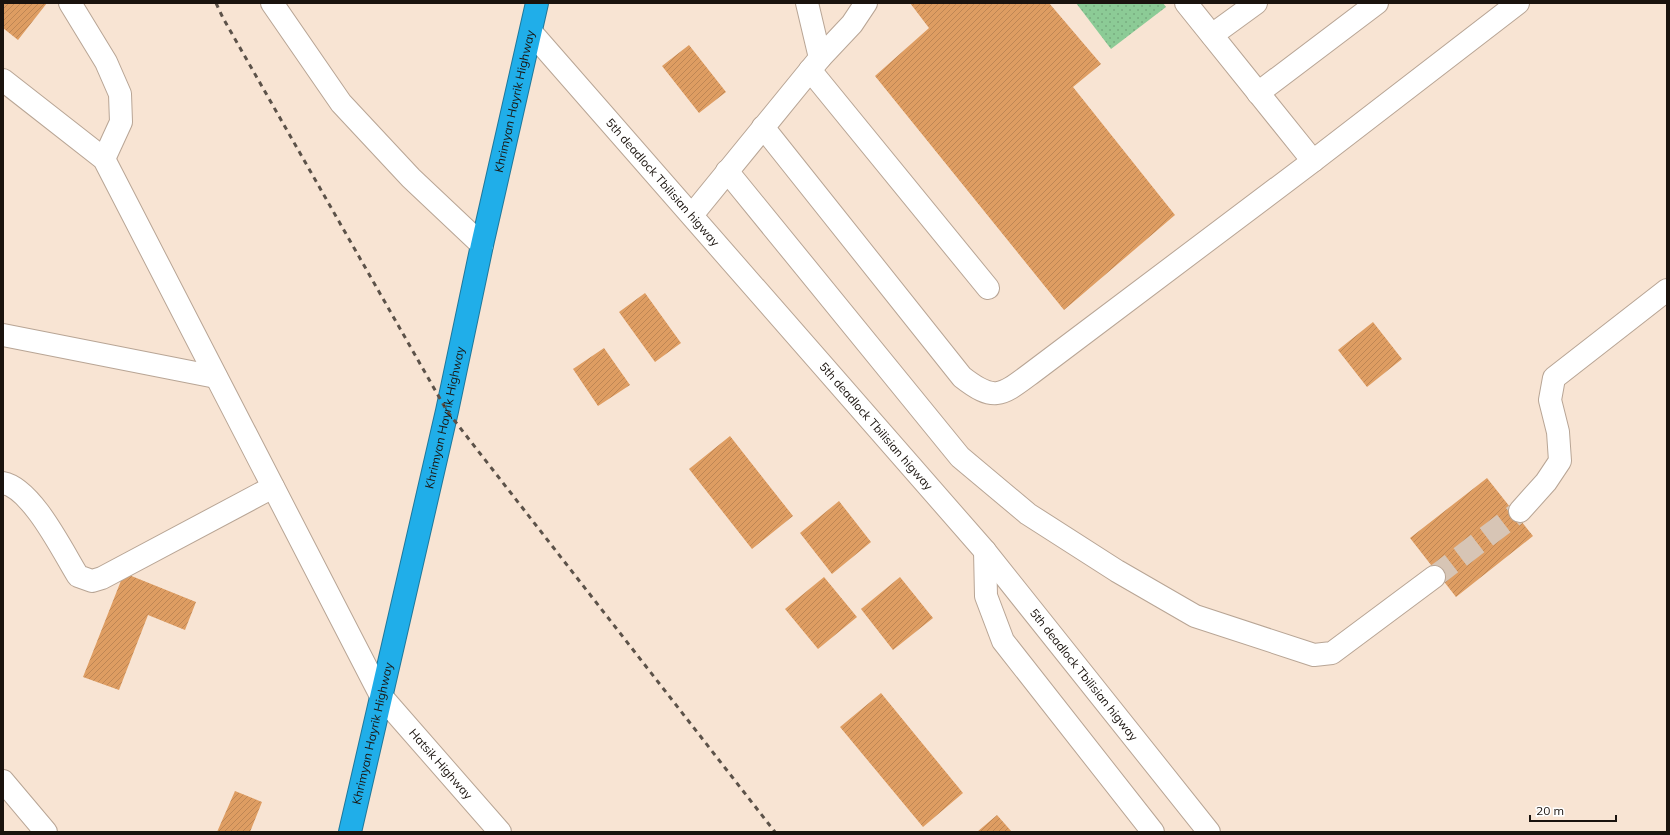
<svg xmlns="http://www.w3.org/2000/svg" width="1670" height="835" font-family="Mulish,sans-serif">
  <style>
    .green { fill: url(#green-dots) }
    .building { fill: url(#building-hatch) }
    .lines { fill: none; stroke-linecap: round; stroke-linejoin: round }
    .minor-tunnel { stroke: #d7c5b5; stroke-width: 22; stroke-dasharray: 22 11; stroke-linecap: butt }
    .minor-casing { stroke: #b8a595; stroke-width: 24 }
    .highway-casing { stroke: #1e789c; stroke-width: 24 }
    .minor { stroke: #fff; stroke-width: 22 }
    .highway { stroke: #20aee9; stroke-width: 22 }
    .rail { stroke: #5c5249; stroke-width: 3; stroke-dasharray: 5 5; stroke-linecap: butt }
    .labels { text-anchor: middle; stroke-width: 3.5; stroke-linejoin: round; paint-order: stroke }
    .street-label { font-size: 12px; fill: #1a130e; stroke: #fff }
  </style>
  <defs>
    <pattern id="green-dots" width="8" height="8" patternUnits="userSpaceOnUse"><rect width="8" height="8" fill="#8ccb96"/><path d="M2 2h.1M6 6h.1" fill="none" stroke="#78ad80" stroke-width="1.8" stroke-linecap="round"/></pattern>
    <pattern id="building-hatch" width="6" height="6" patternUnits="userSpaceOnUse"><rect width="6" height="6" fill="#de9d62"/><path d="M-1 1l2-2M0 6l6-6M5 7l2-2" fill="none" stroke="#be8654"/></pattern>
  </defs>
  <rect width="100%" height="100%" fill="#f8e4d3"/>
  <path class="green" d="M1076,3h87l3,4 -55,42z"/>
  <path class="building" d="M3,3h44l-29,37 -15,-12z
    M910,3h139l52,61 -28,23 102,128 -111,95 -189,-234 54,-48z
    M689,45l37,47 -27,21 -37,-47z
    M645,293l36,50 -26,19 -36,-50z
    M1373,322l29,37 -35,28 -29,-37z
    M604,348l26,37 -32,21 -25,-37z
    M730,436l63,80 -41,33 -63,-80z
    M1487,478l46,58 -77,61 -46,-59z
    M839,501l32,41 -39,32 -32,-41z
    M124,573l72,29 -11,28 -37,-15 -29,75 -36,-13z
    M824,577l33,40 -39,32 -33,-40z
    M900,577l33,41 -40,32 -32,-41z
    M881,693l82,100 -40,34 -83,-100z
    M235,791l27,11 -12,30h-33z
    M997,815l15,17h-35z"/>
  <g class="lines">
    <path class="minor-tunnel" d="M1434,577l86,-66"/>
    <defs>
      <g id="minor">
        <path d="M70,3l36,59 14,32 1,28 -17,37"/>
        <path d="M272,3l69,100 70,75 71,67"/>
        <path d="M807,3l13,55"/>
        <path d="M1186,3l127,158"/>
        <path id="s1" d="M531,32l454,519 224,281"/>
        <path d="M1212,35l44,-32"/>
        <path d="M810,70l178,218"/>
        <path id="s2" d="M3,80l101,79 277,537 119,136"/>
        <path d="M1258,93l119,-90"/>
        <path d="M763,127l199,250c33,26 40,18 71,-5l280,-211 205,-158"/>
        <path d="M727,171l233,286 68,57 89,57 78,45 119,39 18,-2 102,-76"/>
        <path d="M692,215l128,-157 32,-34 14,-21"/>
        <path d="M3,335l213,42"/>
        <path d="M3,483c29,5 60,69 75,93l14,5 10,-3 171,-91"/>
        <path d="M1520,511l26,-29 14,-21 -2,-29 -8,-32 4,-22 113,-88"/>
        <path d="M985,551l1,45 17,45 150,191"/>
        <path d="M3,781l43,51"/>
      </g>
      <g id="highway">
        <path id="s3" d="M350,832l97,-421 35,-166 55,-242"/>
      </g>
    </defs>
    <use href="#minor" class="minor-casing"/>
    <use href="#highway" class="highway-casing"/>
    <use href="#minor" class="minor"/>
    <use href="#highway" class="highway"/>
    <path class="rail" d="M216,3l7,15 224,393 328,421"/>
  </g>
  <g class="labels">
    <g class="street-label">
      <text dy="4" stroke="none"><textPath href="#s3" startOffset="749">Khrimyan Hayrik Highway</textPath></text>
      <text dy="4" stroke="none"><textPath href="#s1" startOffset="200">5th deadlock Tbilisian higway</textPath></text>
      <text dy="4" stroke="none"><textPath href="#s3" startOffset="425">Khrimyan Hayrik Highway</textPath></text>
      <text dy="4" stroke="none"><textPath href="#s1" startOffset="524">5th deadlock Tbilisian higway</textPath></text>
      <text dy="4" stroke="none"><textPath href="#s1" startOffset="848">5th deadlock Tbilisian higway</textPath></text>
      <text dy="4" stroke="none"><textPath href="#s3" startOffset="101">Khrimyan Hayrik Highway</textPath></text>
      <text dy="4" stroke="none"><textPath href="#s2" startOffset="823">Hatsik Highway</textPath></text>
    </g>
  </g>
  <rect width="1670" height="835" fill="none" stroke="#1a130e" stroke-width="8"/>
  <path d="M1530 815v6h86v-6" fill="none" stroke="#1a130e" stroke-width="2"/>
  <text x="1536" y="815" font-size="12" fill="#1a130e" stroke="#ffffff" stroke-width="3" paint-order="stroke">20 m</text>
</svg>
